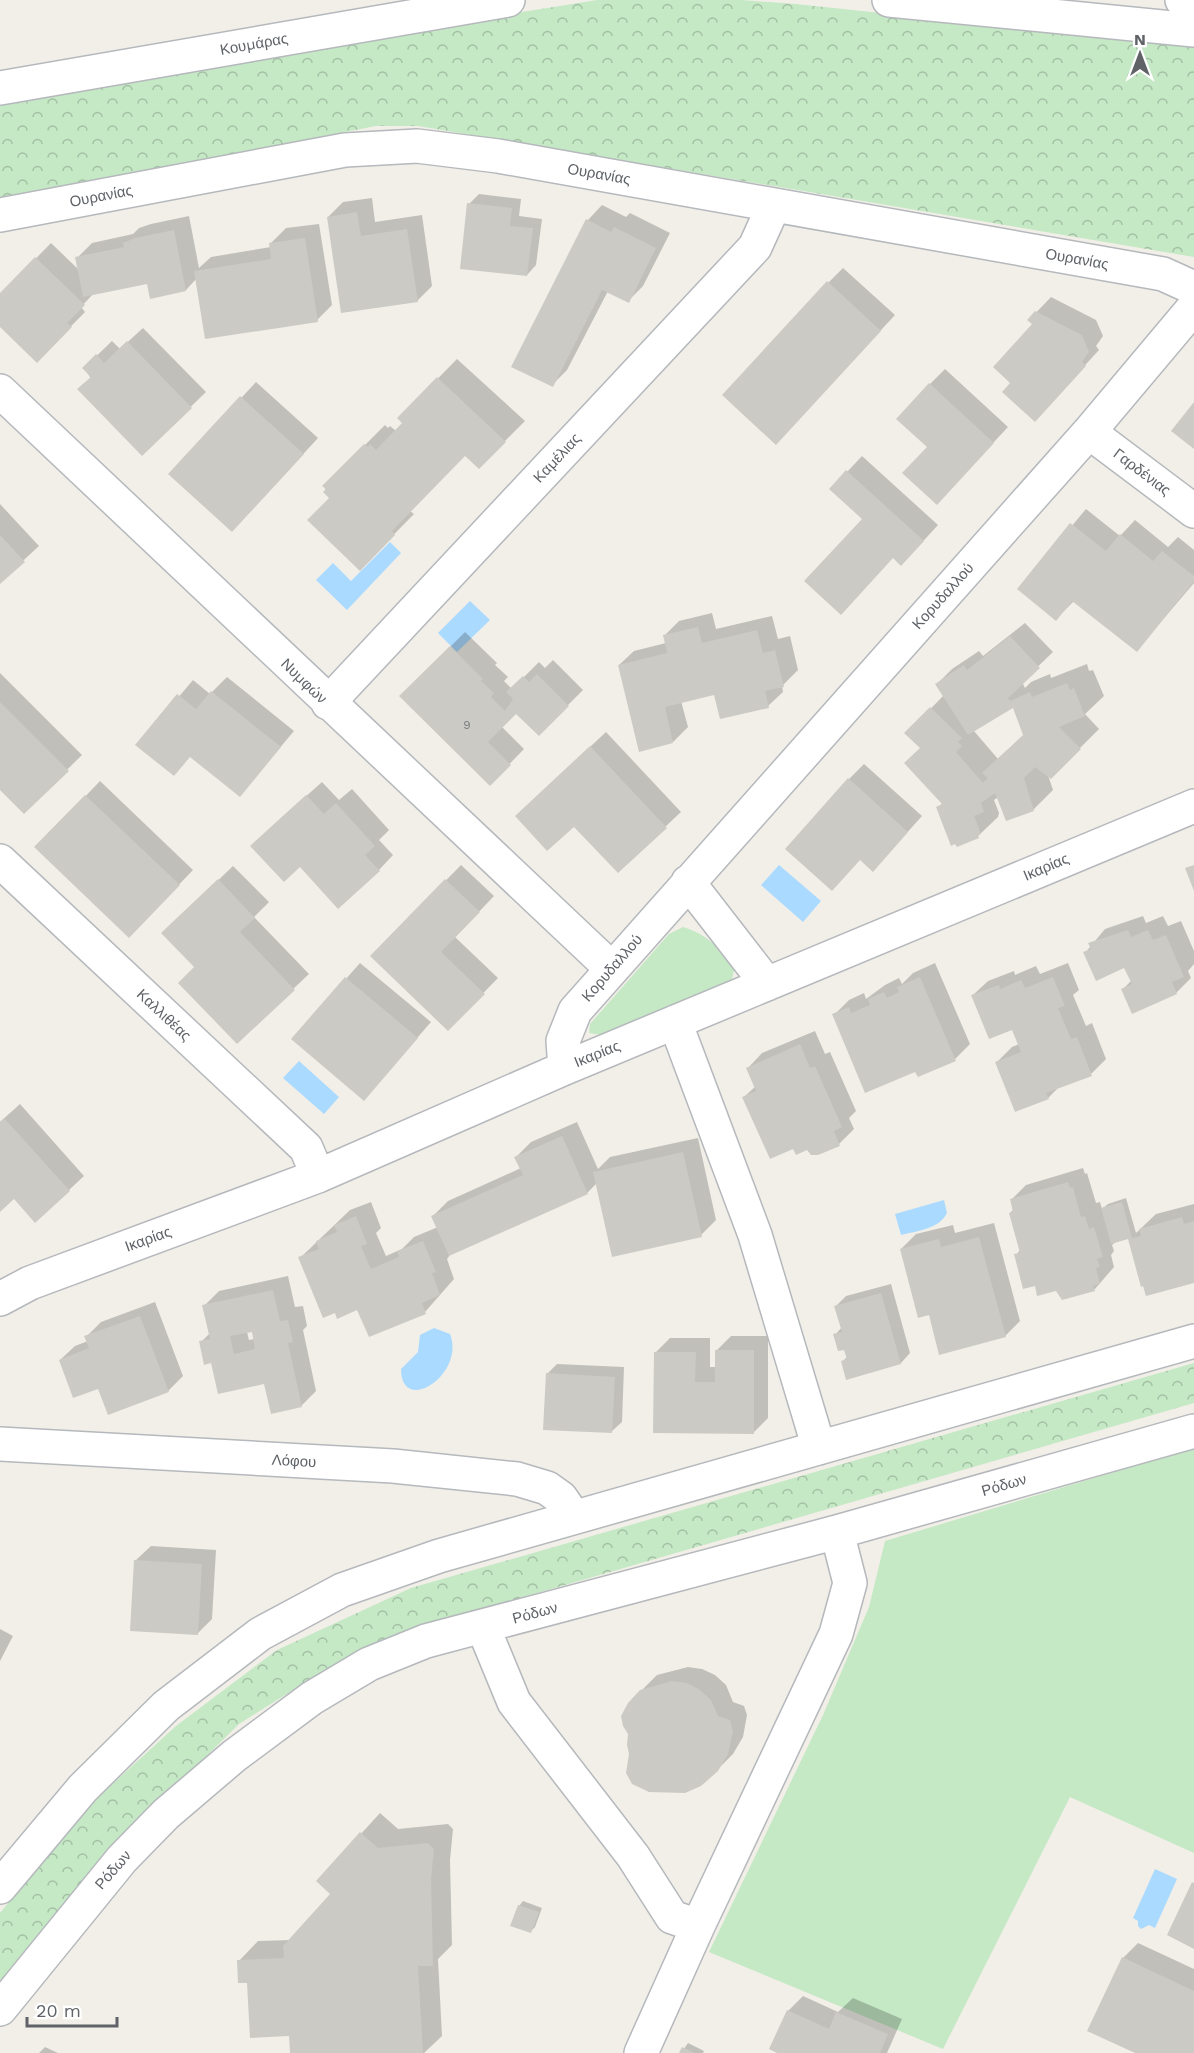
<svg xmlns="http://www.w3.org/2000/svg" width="1194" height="2053" font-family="'Work Sans',sans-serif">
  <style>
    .green { fill: #c5e8c5 }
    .forest { fill: url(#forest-crowns) }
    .water { fill: #aadaff }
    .shadow { fill: #0003; fill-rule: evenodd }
    .building { fill: #cccac5; fill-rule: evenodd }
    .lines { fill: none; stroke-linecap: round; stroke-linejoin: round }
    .minor-casing { stroke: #b5b8bc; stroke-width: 36 }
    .minor { stroke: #fff; stroke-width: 33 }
    .labels { text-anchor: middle; stroke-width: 6; stroke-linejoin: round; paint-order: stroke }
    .number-label { font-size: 12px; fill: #7a7d7f }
    .street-label { font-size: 15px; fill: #5f6368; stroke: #fff }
  </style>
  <defs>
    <pattern id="forest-crowns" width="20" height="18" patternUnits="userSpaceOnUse" patternTransform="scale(1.5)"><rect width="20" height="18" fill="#c5e8c5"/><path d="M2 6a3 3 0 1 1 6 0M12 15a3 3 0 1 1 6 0" fill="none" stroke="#a3c0a4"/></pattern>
  </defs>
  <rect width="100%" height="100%" fill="#f1efe8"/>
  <path class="green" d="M683,927c22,6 38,22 52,39l-3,13 -130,56 -13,-2 1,-9 79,-90z
    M1194,1448v405l-124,-56 -127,252 -234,-97 114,-237 46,-108 16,-66z"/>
  <path class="forest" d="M597,0h144l55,4 398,42v211l-776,-131h-42l-376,73v-103z
    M1194,1363v40l-729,211 -137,54 -89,56 -119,117 -120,141v-69l85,-104 91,-83 101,-76 134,-62z"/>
  <path class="water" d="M390,542l11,11 -54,57 -31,-30 17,-17 18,18z
    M470,601l20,19 -33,32 -19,-19z
    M779,865l42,36 -18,21 -42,-37z
    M299,1061l40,36 -15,17 -41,-36z
    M944,1200l3,13c-8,16 -30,18 -46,22l-6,-21z
    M434,1328l16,6c16,41 -49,82 -49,35l17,-17 2,-17z
    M1155,1869l22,10 -22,49 -6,-3 -8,4 -3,-3v-5l-5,-3z"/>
  <path class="shadow" d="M479,194l42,5 -2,17 23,3 -6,46 -9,10 -58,-71z
    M372,198l3,24 47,-7 10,71 -15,15 -89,-84 15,-15z
    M602,205l24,12 4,-4 40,20 -27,53 -15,15 -20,-10 -41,79 -15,15 36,-165z
    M189,216l10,52 12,-11 60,-10v-4l15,-15 33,-4 13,81 -15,15 -120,-42 -11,12 -37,-8 -55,11 -13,14 4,5 -48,49 -37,-36v-30l51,-52 28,27 -2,-12 15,-15 41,-9 6,-6 12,-4z
    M843,268l52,47 -105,113 38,-145z
    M1051,297l45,23 7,16 -7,10 3,4 -64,70 -23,-37 22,-59 -5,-4z
    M143,328l63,64 -64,62 -58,-86 28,-27 8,8z
    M457,359l68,62 -46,46 -13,-13 -56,57 4,3 -54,55 -36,-83 61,-61 3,3 2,-2 6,5 8,-8 -5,-5z
    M945,369l63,58 -57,61 -21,-104z
    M256,382l62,56 -71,77 -76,-41z
    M862,456l76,69 -22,24 -52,-30 -33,-30z
    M0,504l39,42 -39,36z
    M1086,509l34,27 15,-16 33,27 10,-10 16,13v33l-57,67 -63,-49 -18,18 -37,-30z
    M712,613l4,16 56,-13 6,23 12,-3 8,34 -16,16 1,6 -15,14 -52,-13 -35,8 7,26 -15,15 -54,-77 15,-14 32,-8 -2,-7 15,-15z
    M1025,623l28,29 -31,30 3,6 6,-6 19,-8 1,4 36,-14 2,7 4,-1 11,26 -19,18 14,15 -48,48 -3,-2 5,15 -20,20 -35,-13 -4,3 5,13 -1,4 -20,19 -40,-28 5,-5 -21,-56 -15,-14 37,-38 -7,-11 15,-15 27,-18 4,5zM1013,705l12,29 -27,25 -24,-28z
    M465,632l32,31 -2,2 13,12 -4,4 8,8 27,-27 6,6 8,-8 30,30 -44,44 -23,-22 -14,15 22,22 -34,35 -89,-88z
    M0,673l82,82 -58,57 -24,-24z
    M227,677l67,54 -54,64 -49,-39 -53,-11 55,-65 17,14z
    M606,732l75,80 -63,59 -43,-47 -43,-23z
    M864,764l58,52 -35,39 -38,-76z
    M100,781l93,89 -49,51 -107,-74z
    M322,782l17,18 13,-11 37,41 -10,10 14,15 -14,15 -78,-5 -34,-34z
    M461,865l33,31 -39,41 43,41 -50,51 -76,-73z
    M233,866l36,36 -15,15 55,57 -72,68 -42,-75 -17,-48z
    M1143,916l3,7 17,-7 5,10 13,-5 13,30v13l-6,7 3,7 -15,15 -53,-4 9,-9 -7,-14 -40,-13 20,-24z
    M360,963l71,59 -67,77 -71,-60z
    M935,963l35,81 -15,15 -39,11 -82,-55 15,-15 15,-7 2,6 19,-14 14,-7 3,6 11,-11z
    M1068,963l11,27 -6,5 13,31 6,-3 14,36 -15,15 -32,13 -11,11 -51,-36 15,-15 7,-3 -6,-16 -40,-33 15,-14 26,-10 1,4 21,-9 4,8z
    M815,1031l10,23 5,-2 26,59 -7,7 5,11 -15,15 -45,3 -50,-50 12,-11 -8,-18 14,-15z
    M20,1104l64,72 -15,14 -55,7 -14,13v-88z
    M577,1122l21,47 12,-12 88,-19 18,82 -15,15 -104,-52 -10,10 -137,62 -3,4 7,20 -29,33 -67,-4 -58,-50 50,-48 21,-8 10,26 -5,5 10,23 16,-7 12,-12 24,-10 -5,-11 15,-15 73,-33 -5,-11 15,-15z
    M1083,1168l2,6 2,-1 9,30 4,-1 2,7 6,-5 18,-6 10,35 20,-19 38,-10v78l-65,-45 -12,4 -5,4 2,6 -3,4 3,12 -20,23 -58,-6 -20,-29 5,-6 -11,-36 4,-4 -2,-10 14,-14z
    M994,1223l26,98 -15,15 -75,-23 -29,-64 15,-15 37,-9 2,8z
    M288,1276l7,31 8,-1 4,20 -4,4 13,61 -15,15 -36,-24 -52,-21 -12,-19 9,-9 -6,-27 15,-15zM253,1331l1,8 -5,1 -2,-8z
    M891,1284l19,69 -9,10 -58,-2 5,-5 -13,-21 7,-8 -6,-21 10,-10z
    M155,1302l28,74 -15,15 -69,-4 -39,-27 15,-14 13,-5 -2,-4 15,-15z
    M731,1336h37v82l-14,14 -99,-79 15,-15h40v29h6v-16z
    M557,1364l67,3 -2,55 -10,9 -65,-57z
    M151,1546l65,4 -4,69 -15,15 -61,-74z
    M0,1629l13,7 -13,25z
    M688,1667l14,2 13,6 11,10 7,17 11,4 3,9 -4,22 -10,17 -16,16 -76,-79 16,-16z
    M380,1813l18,16 50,-5 5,5 -3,31 2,85 -14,14 4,77 -18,17h-133l-1,-19 -42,-53 -9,-20 19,-20 33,-1 41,-46 -14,-13z
    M523,1901l19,7 -7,19 -4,4 -12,-25z
    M1138,1943l56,26v84h-56l-15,-95z
    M803,1996l35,16 15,-14 49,21 -15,34h-106l7,-42z
    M688,2043l16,8 -1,2h-22z
    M45,2047l13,6h-19z"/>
  <path class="building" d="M467,203l45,5 -2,18 23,2 -6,48 -67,-7z
    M357,212l4,24 46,-7 11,73 -77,11 -14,-96z
    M586,219l25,13 3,-5 42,21 -27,55 -27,-13 -49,97 -42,-20z
    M174,230l12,61 -36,8 -3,-15 -64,13 -8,-40 49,-10 -1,-4 12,-5z
    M305,238l13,84 -113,17 -11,-68 77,-12 -2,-16z
    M35,257l50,48 -18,18 5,4 -35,36 -37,-36v-34z
    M827,281l54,50 -105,114 -54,-50z
    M1035,311l47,24 7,17 -7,10 4,4 -51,56 -33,-30 8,-9 -17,-16 39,-43 -5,-4z
    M127,341l65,67 -50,48 -65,-67 14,-12 -9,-9 14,-14 8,9z
    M437,377l69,65 -27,27 -14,-13 -73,75 3,4 -35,36 -53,-51 22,-22 -6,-6 3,-3 -4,-3 42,-42 4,3 2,-3 6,6 26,-27 -5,-5z
    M929,383l65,60 -57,62 -35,-32 25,-26 -31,-28z
    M240,396l64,58 -72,78 -64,-58z
    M1194,402v47l-23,-18z
    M846,470l78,71 -23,25 -8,-8 -52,57 -37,-34 58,-62 -33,-30z
    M1070,523l36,28 14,-17 33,27 9,-10 32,25v5l-57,71 -65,-51 -16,20 -39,-32z
    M0,535l25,27 -25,22z
    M698,627l4,16 55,-13 6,23 12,-3 9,37 -19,4 4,17 -49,11 -6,-24 -49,12 8,36 -34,9 -21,-87 49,-12 -4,-18z
    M1010,636l30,32 -32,30 2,3 20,-9 2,5 35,-14 3,7 4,-2 11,28 -26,11 22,22 -30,30 -16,-12 -11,11 10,33 -28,10 -11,-28 -14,10 3,9 -10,4 7,18 -3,1 1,3 -22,9 -2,-3 -4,2 -15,-39 6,-3 -38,-41 16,-15 -16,-15 26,-26 32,31 -4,4 4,4 -6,6 27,31 5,-5 -6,-5 41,-38 -10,-27 -45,27 -33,-51 29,-19 3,5z
    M450,646l33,33 -2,2 13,12 -3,4 14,14 8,-12 -7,-7 17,-16 6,6 8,-8 32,32 -30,30 -23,-22 -28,28 23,23 -21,21 -91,-90z
    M211,691l70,56 -41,50 -50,-40 -16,19 -39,-31 42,-51 19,15z
    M0,702l69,69 -45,43 -24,-24z
    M590,746l77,82 -49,45 -44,-46 -27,24 -32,-35z
    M848,778l60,54 -35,40 -13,-12 -28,31 -47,-42z
    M85,795l95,90 -51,53 -95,-91z
    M306,795l18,19 12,-11 39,43 -10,9 15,16 -42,38 -38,-42 -16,15 -34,-36z
    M1194,865v26l-9,-23z
    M218,879l37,39 -15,14 55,58 -58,54 -59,-61 16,-16 -33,-34z
    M445,879l35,33 -39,40 44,42 -37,37 -78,-75z
    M1128,930l3,7 17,-7 5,10 13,-5 18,42 -12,5 5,12 -45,20 -11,-25 11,-5 -8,-16 -28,13 -13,-29 8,-3 -3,-6z
    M345,977l73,61 -54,63 -73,-62z
    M920,977l36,84 -38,16 -3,-5 -50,21 -33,-79 17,-7 2,6 19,-8 -2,-6 16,-7 3,6 12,-6 -2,-5z
    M1053,977l12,29 -7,2 13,31 6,-2 15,39 -46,17 3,6 -34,13 -20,-50 26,-10 -9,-22 -23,9 -18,-44 28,-10 1,4 21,-9 4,8z
    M800,1044l10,24 5,-2 27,61 -8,4 6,15 -22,9h-7l-4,-5 -11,5 -3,-6 -23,10 -28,-62 14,-6 -10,-23z
    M4,1118l66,73 -35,32 -21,-24 -14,13v-90z
    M562,1136l26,58 -139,62 -18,-40 92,-41 -9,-18z
    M683,1152l19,85 -90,20 -19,-85z
    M1068,1182l2,6 3,-1 8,30 4,-1 4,13 5,-2 9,30 -6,2 3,8 -4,1 4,16 -7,2 2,5 -33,9 -6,-9 -19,5 -2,-10 -12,3 -9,-35 6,-1 -11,-40 4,-1 -3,-13z
    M1122,1202l10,36 9,-2 -2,-7 43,-12 2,7 10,-3v62l-48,13 -3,-10 -2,1 -13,-48 -17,5 -10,-36z
    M356,1216l11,28 -6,2 10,23 28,-12 -2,-6 26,-10 13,31 -4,1 8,22 -18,8 4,11 -57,23 -12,-27 -20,9 -2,-6 -12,5 -25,-61 21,-8 -3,-8 21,-9 -3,-7z
    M979,1237l27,100 -67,18 -10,-40 -11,3 -18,-69 39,-10 2,8z
    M273,1290l7,31 8,-1 5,22 -5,1 14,64 -31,7 -7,-30 -46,10 -7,-31 -7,2 -5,-24 11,-2 -8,-34zM252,1332l3,17 -21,5 -4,-18z
    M881,1293l20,71 -55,16 -5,-19 6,-2 -3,-9 -6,1 -5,-17 9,-2 -8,-26z
    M140,1316l29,76 -61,23 -10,-26 -25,9 -14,-38 30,-12 -5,-12z
    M715,1350h39v84l-101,-1 1,-81h42l-1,30h20z
    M546,1373l69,4 -3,56 -69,-3z
    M134,1560l68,4 -4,71 -68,-4z
    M672,1681l15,2 13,7 11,10 7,16 12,4 3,11 -5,23 -10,17 -17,15 -16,7 -36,-1 -17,-8 -6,-11 3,-19 -2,-9 1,-11 -5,-8 -2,-10 7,-13 12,-13z
    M360,1832l18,16 50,-5 6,6 -3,31 2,86h-15l5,87h-133l-1,-17 -39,2 -3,-55h-9l-1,-23 47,-2 -1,-12 47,-52 -14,-13z
    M1192,1882l2,1v66l-27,-14z
    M518,1905l21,7 -8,21 -21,-7z
    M1122,1957l72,34v62h-59l-48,-22z
    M787,2010l42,19 7,-17 52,22 -8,19h-103l-8,-4z
    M682,2047l13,6h-16z"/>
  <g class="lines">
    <defs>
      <path id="minor" d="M889,0l305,30
        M1182,0l12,12
        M0,88l508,-88
        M0,215l345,-65 72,-4 81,10 665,118 31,14
        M0,391l611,577
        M1089,432l105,79
        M328,703l427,-456 19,-42
        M0,861l306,287 12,28
        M688,882l79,102
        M675,1022l80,213 64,213
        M565,1068l-2,-27 12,-30 514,-579 105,-125
        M0,1299l30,-16 288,-107 247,-108 629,-262
        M0,1444l393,22 124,13 30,9 14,10 13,19
        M483,1627l31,75 119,154 39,61 26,9
        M0,1887l83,-99 83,-82 94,-72 82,-44 97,-34 755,-215
        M0,2009l122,-150 44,-45 68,-58 78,-58 57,-34 57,-23 411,-109 357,-101
        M641,2053l57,-127 138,-292 14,-51 -13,-51"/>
    </defs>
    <use href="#minor" class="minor-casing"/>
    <use href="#minor" class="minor"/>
  </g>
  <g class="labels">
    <g class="number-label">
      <text x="467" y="729">9</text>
    </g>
    <g class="street-label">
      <text transform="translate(254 44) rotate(-10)" y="5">Κουμάρας</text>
      <text transform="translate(599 174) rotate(10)" y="5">Ουρανίας</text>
      <text transform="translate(101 196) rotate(-11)" y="5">Ουρανίας</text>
      <text transform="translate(1077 259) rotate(10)" y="5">Ουρανίας</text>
      <text transform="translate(557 458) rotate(-47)" y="5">Καμέλιας</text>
      <text transform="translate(1142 472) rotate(37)" y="5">Γαρδένιας</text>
      <text transform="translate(943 596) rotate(-48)" y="5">Κορυδαλλού</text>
      <text transform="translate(304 681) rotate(44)" y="5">Νυμφών</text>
      <text transform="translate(1046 867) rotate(-23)" y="5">Ικαρίας</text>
      <text transform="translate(612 968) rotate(-49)" y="5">Κορυδαλλού</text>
      <text transform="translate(164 1015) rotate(43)" y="5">Καλλιθέας</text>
      <text transform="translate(597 1054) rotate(-22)" y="5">Ικαρίας</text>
      <text transform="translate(148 1239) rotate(-20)" y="5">Ικαρίας</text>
      <text transform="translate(294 1461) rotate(3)" y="5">Λόφου</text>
      <text transform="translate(1004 1485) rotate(-16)" y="5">Ρόδων</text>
      <text transform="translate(535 1613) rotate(-15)" y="5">Ρόδων</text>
      <text transform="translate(113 1870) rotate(-49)" y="5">Ρόδων</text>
    </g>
  </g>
  <g transform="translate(1140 54)" stroke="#ffffff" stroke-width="4.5" paint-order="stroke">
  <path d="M0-4.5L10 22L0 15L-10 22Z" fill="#5f6368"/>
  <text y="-9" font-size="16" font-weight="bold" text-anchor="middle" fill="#5f6368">N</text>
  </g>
  <path d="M27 2017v9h90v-9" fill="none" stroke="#5f6368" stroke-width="3"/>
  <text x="36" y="2017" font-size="18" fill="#5f6368" stroke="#ffffff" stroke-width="4.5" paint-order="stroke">20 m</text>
</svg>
